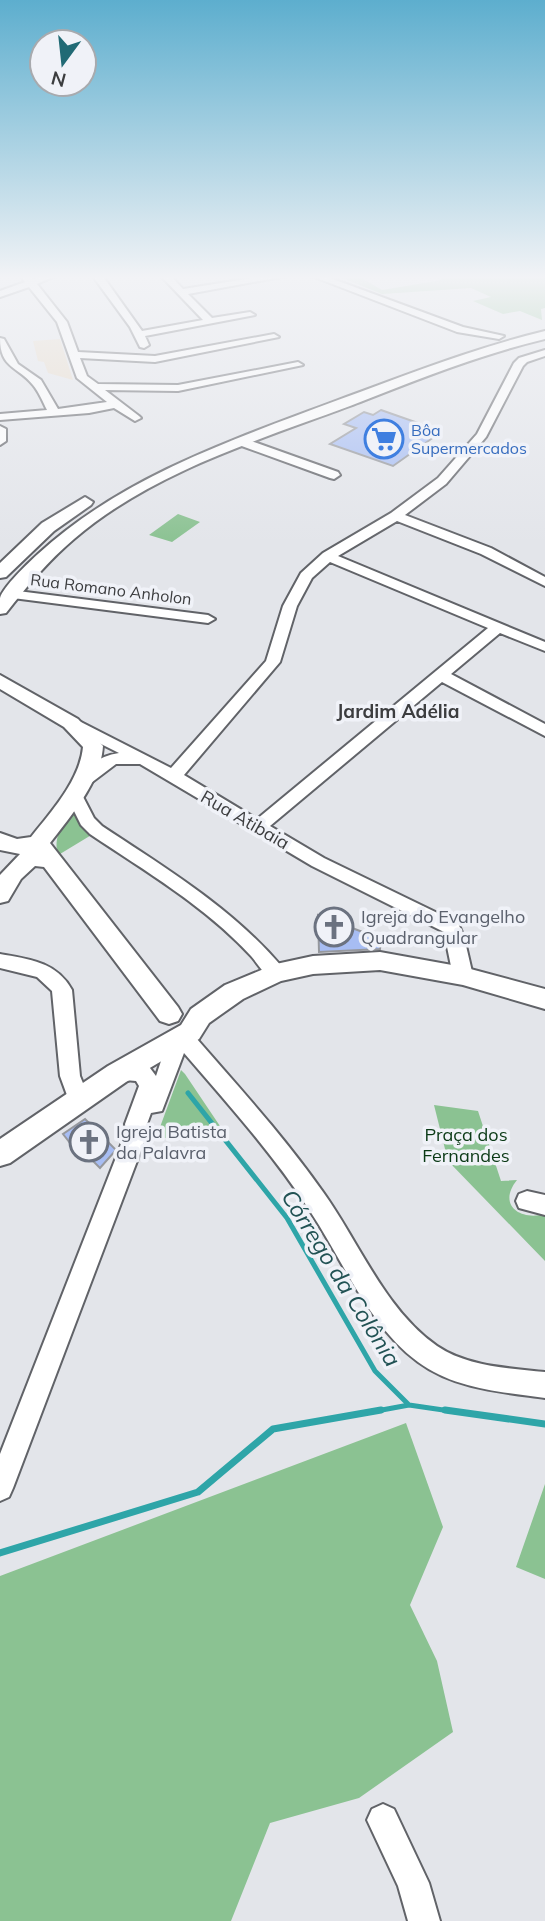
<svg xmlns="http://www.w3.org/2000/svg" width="545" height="1921" font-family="Mulish,sans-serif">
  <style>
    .education { fill: #e7d9c6 }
    .green { fill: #8bc292 }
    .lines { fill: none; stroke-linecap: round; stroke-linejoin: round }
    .stream-far1 { stroke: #2ea5a8; stroke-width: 5 }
    .stream { stroke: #2ea5a8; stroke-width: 7 }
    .building { fill: #a7bdf3; stroke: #96989d; stroke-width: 2 }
    .minor-casing { stroke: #616368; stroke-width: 4 }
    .major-casing { stroke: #616368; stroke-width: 4 }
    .minor { fill: #fff; fill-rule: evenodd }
    .major { fill: #fff; fill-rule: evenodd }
    .labels { text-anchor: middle; stroke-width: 7; stroke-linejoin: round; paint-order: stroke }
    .far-shop-label { font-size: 16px; fill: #366cbe; stroke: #f0f2f8; text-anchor: start }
    .far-street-label { font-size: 16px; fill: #3c3d3f; stroke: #f0f2f8 }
    .street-label { font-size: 18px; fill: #3c3d3f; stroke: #f0f2f8 }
    .worship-label { font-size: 18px; fill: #5b616d; stroke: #f0f2f8; text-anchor: start }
    .park-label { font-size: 18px; fill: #0b3a16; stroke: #f0f2f8 }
    .neighbourhood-label { font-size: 19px; font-weight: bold; fill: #3c3d3f; stroke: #f0f2f8 }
    .near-water-label { font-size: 23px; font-style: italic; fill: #215254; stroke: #f0f2f8 }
  </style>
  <rect width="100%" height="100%" fill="#e3e5ea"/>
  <path class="education" d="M60,339l13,41 -25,-7 -4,-11 -6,-1 -5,-20z"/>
  <path class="green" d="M346,275h10l26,15 54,-9 17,-6h92v33l-4,1 1,11 -22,-9 -17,3 -30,-13 18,-4 -20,-9 -89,6 -42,-17z
    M178,514l22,8 -28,20 -23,-7z
    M79,807l14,27 -33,20 -3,-2c-3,-21 9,-30 22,-45z
    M181,1070l4,4 43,64h-72z
    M434,1105l44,6 23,70 16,-1c-20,25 3,41 28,34v47l-97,-100z
    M406,1423l37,104 -33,78 27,56 16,71 -94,66 -89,25 -39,98h-231v-345z
    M545,1484v95l-29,-12z"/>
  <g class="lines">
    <path class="stream-far1" d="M188,1093l99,125 88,153 34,34 48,7
      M371,1412l38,-7"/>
    <path class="stream" d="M445,1410l100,14
      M0,1553l198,-61 75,-63 108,-19"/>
  </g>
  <path class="building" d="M381,410l57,20 -8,5 4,2 -41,29 -63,-22 26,-16 -12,-4 20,-12 9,3z
    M318,915l63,24 -1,10 -61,3z
    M85,1119l31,31 -16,18 -17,-17 -6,1 -14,-18z"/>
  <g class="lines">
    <defs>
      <path id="minor" d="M20,275h10l3,4 12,-4h13l-21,9 30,38 11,30 77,4 119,-22 5,3 -124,25 -75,-4 7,18 11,8 80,1 120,-23 5,3 -125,26 -73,-1 34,26 2,2 -6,3 -21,-13 -25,5 -89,7v-6l47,-4c-4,-8 -8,-18 -14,-25 -15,-19 -33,-16 -33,-47l4,1 14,25 23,16 17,29 49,-7 -30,-24 -20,-56 -28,-35 -29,10v-6l25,-9z
        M92,275h10l40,56 61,-11 -43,-45h10l13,14 88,-14h21l-104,19 24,24 38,-6 5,3 -110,21 4,9 -5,3 -4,-1 -10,-20z
        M309,275h13l141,52 41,9 -5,3 -42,-7z
        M545,350v6l-18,6 -4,4 -37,71 -40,47 -41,31 86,33 54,29v9l-64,-32 -84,-33 -59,35 207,86v9l-45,-18 -49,41 94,50v12l-103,-54 -172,144 54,32 134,65 6,14 9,39 -3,5 -7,2 -7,-2 -3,-5 -9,-44 -132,-66 -172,-102h-24l-29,22h-12l-2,-4c11,-16 27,-26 46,-29l-54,-27 -2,-3 2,-3h12l94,48 95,-107 17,-55 18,-33 22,-20 68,-40 47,-35 39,-44 37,-71 5,-5zM330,562l158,66 -231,191 -73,-44 96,-113 17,-56 15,-28z
        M0,426l6,3v12l-6,4z
        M243,438l95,34 2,3 -6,4 -4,-1 -91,-33 -2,-3z
        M10,590l198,25 7,4 -7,4 -203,-26 -2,-3z
        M73,787l6,2 15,29 8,8c65,43 130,82 181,142l3,5 -3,5c-16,5 -23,-12 -32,-22 -46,-50 -106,-85 -161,-122l-9,-9 -16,-32z
        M0,954c29,5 57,8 72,36l8,86 10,24 -3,6 -8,3 -8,-3 -11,-30 -8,-85 -15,-14 -37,-9z
        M183,1029l7,2c46,53 93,104 133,161 36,50 62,118 114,154 31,21 72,22 108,26v26c-43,-6 -91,-9 -127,-36 -49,-36 -75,-101 -108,-151 -37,-57 -82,-107 -126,-158l-22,58 -11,2 -4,11 1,8 -135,356 -4,9 -9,4v-47l126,-322 -1,-8 14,-38 -3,-5c-9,-2 -17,2 -26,-1l-3,-6 3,-6 18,-6 22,6 6,8 14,-42z
        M527,1191l18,4v20l-26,-7 -3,-7 3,-7z
        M383,1804l11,5 35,74 11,38h-32l-10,-35 -31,-66 5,-11z"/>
      <path id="major" d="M545,331v8c-67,16 -131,42 -195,67 -94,35 -198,66 -276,133 -26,22 -47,47 -68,74l-6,1c0,-4 0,-11 0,-16 3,-11 28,-35 38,-44 85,-78 194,-114 300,-154 69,-25 136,-52 207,-69z
        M85,497l8,5 -2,3 -37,26 -48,46 -6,1v-15l42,-40z
        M0,675l78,44 25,27c-2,35 -32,70 -53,97l128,164 4,7 -4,7 -9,3 -9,-3 -116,-154 -9,-1 -14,13 -13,22 -8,2v-28l20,-21 -20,-4v-17l17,6 14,-2c20,-25 49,-57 52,-90l-19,-20 -64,-38z
        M380,952l83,15 82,22v20l-82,-24 -83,-15 -67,4 -32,7 -38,18 -34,24 -10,16 -73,43 -116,81 -10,3v-27l108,-73 73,-41 10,-16 34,-24 51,-21 37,-8z"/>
    </defs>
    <use href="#minor" class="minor-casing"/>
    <use href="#major" class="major-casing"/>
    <use href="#minor" class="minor"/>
    <use href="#major" class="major"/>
  </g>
  <linearGradient id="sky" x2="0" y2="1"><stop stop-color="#5daece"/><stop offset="0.51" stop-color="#f2f3f6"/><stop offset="1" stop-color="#f2f3f6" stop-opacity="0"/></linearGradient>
  <rect width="545" height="544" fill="url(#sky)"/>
  <defs>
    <symbol id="supermarket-ring" viewBox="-11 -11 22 22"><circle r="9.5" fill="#f0f2f8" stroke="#3f7fe0" stroke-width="1.5"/><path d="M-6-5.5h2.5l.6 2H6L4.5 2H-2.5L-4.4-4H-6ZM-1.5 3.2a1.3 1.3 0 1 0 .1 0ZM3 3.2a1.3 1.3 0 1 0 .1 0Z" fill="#3f7fe0"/></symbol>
    <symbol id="church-ring" viewBox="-11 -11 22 22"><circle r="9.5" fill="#f0f2f8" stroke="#6b7280" stroke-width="1.5"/><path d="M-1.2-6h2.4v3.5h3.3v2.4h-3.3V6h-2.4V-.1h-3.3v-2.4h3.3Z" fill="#6b7280"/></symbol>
  </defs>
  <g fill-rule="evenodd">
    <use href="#supermarket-ring" x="362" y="417" width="44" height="44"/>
    <use href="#church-ring" x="312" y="905" width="44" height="44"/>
    <use href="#church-ring" x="67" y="1120" width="44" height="44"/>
  </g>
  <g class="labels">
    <g class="far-shop-label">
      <text x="411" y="436">Bôa<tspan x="411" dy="18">Supermercados</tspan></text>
    </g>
    <g class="far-street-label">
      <text transform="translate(111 589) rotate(7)" y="6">Rua Romano Anholon</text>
    </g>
    <g class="street-label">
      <text transform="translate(245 820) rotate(30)" y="6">Rua Atibaia</text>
    </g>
    <g class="worship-label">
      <text x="361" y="923">Igreja do Evangelho<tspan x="361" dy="21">Quadrangular</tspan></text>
      <text x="116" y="1138">Igreja Batista<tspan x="116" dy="21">da Palavra</tspan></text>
    </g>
    <g class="park-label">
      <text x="466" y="1141">Praça dos<tspan x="466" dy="21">Fernandes</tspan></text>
    </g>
    <g class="neighbourhood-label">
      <text x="398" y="718">Jardim Adélia</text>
    </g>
    <g class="near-water-label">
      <text transform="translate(341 1278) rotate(58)" y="8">Córrego da Colônia</text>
    </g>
  </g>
  <g transform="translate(63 63) rotate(195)"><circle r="33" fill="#f0f2f8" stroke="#a8aaae" stroke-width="2"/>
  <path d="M0-5L12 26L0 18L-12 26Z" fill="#216a75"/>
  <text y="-10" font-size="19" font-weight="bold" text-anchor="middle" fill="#3c3d3f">N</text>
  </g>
</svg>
